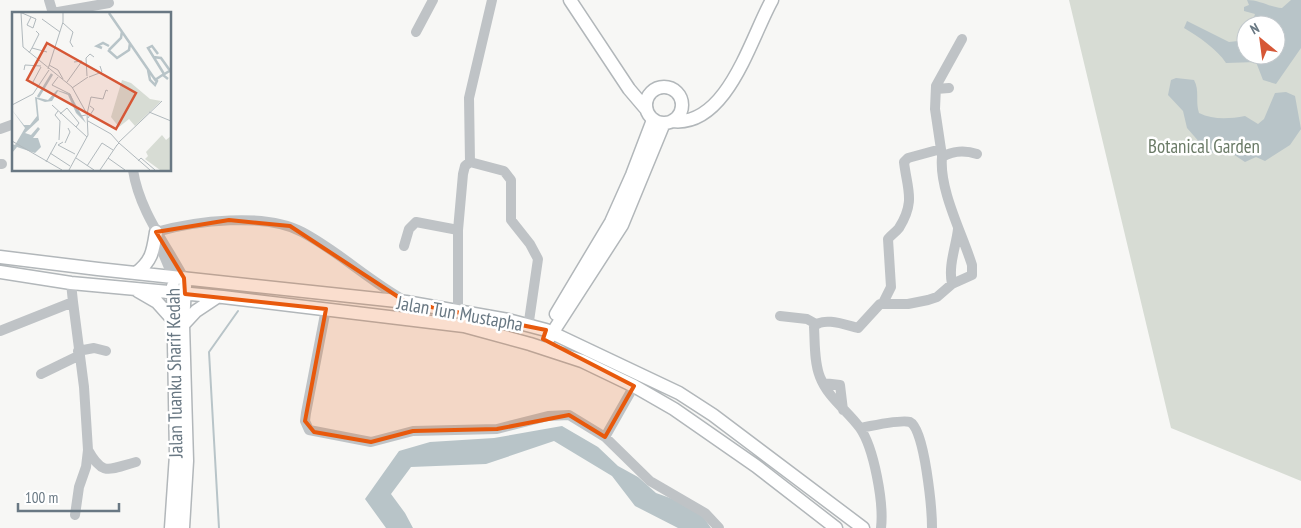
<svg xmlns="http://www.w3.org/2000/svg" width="1301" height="528" font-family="'PT Sans Narrow',sans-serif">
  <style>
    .green { fill: #d7dcd4; fill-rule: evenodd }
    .water { fill: #b8c4c8 }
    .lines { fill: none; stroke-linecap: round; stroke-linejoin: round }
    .stream { stroke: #b8c4c8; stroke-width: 2 }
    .major-casing { stroke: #b2b7ba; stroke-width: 15 }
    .minor { stroke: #bfc3c6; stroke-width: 10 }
    .major { stroke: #fff; stroke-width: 12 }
    .marked { fill: #e8590c; fill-opacity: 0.2; stroke: #e8590c; stroke-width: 4; stroke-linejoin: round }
    .labels { text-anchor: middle; stroke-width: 5; stroke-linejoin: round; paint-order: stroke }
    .park-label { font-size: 19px; fill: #6b7b67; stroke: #fff }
    .street-label { font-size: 19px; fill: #697883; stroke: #fff }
    .inset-river { fill: none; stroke: #b8c4c8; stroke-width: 2.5 }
    .inset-road { fill: none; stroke: #b1b9bd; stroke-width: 1 }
    .view { fill: #d65736; fill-opacity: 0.15; stroke: #d65736; stroke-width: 2.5 }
    .inset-edge { fill: none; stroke: #697883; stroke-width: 2.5 }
  </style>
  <rect width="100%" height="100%" fill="#f7f7f5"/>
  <path class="green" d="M1069,0h232v481l-130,-53zM1246,25h30v30h-30z"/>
  <path class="water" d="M1247,0c13,0 22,7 35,8l9,-8h10v48l-25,36 -13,-4 -7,-18 -30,1c-9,-14 -27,-26 -42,-35l3,-7 42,21 9,-1 8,6v8h30v-30l-24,-2 3,-9 -11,-3v-4l5,-2z
    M1176,78l18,2c6,11 1,21 5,33 14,7 30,6 46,3l13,8 6,-5 11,-26 11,-1 9,4 6,33 -11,16 -25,16 -9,-4 -11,5 -15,-10 -3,2 -19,-2 -21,-24 -4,-17 -15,-16 3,-15z
    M562,426l36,21 20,19 20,11 18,16 31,11 17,14 7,10h-33l-43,-22 -23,-30 -58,-35 -68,23 -75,3 -20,27 14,19 8,15h-27l-21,-29 34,-48 31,-9 64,-4z"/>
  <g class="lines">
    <path class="stream" d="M219,528l-10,-176 29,-41"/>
    <defs>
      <path id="major" d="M570,0l59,89 17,20
        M646 105a18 18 0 1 1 36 0a18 18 0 1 1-36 0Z
        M672,121c55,7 79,-84 100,-121
        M0,257l98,12 308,33 102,18 38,10 133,63 34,22 150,113
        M0,272l71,11 152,14 241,29 66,18 52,17 52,25 40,23 82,57 80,62
        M136,273c16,-12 17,-22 20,-41
        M138,291l19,11 17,19
        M556,314l55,-92 21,-47 21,-55
        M183,325l13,-14 21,-14
        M549,338l73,-113 42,-102
        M171,528l5,-73 -3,-169
        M183,528l4,-67 -4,-136 2,-39"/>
    </defs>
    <use href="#major" class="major-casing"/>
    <path class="minor" d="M49,0l3,10 6,2 51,-9
      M416,32l17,-32
      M936,89l13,-1
      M0,129l14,-5
      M942,156l-7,-47 1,-23 26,-47
      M470,162l34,9 7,9v40l19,24 8,15 -9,62
      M0,164h2
      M133,170c6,40 32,73 51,108
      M156,232c39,-11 109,-20 146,0 36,19 66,48 102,68
      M157,239l16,38
      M404,246l5,-17 7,-7 42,8
      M952,284c-4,-19 4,-37 6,-55
      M73,302l11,85 4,63 -2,17 -7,20 -4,28
      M883,303l8,-16 -3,-48c3,-4 8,-7 11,-11 17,-27 8,-39 5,-66l4,-4 33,-9
      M326,309l-20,104 -1,8 4,9 62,12 42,-11 84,-2 51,-13 21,-1 36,22 45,44 55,32 14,15
      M458,312v-82l5,-56 2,-8 5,-4 -1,-64 23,-98
      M780,316l27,3 9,5
      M0,331l73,-29 -2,-19
      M78,351l16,-3 12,3
      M41,374l37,-18
      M823,383l17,2 3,25
      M860,428c10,-2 42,-9 50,-6 15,7 22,89 22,106
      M605,437l29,-51
      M88,450c15,27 21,19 48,12
      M881,528c3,-25 -7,-80 -21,-100 -13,-18 -32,-30 -40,-51 -6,-15 -5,-34 -6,-50 8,-11 32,-2 44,1l22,-24h28l20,-4 9,-3 15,-13 20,-9v-10c-10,-32 -33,-75 -30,-108 10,-6 23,-7 35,-3"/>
    <use href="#major" class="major"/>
  </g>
  <path class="marked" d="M229,220l61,6 116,76 140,28 -3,9 91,47 -29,51 -36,-22 -72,14 -84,2 -42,11 -57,-10 -9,-11 21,-112 -141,-15 -1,-16 -28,-46z"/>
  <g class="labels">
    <g class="park-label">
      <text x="1204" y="153">Botanical Garden</text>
    </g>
    <g class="street-label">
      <text transform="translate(460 313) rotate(10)" y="7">Jalan Tun Mustapha</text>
      <text transform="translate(174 373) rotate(-91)" y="7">Jalan Tuanku Sharif Kedah</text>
    </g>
  </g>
  <g transform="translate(12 12)">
    <rect width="159" height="159" fill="#f7f7f5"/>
    <path d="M110,68l9,3 19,16 11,2 -26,25 -6,-7 -10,8 -8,-10zM150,123l4,5 5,-4v34h-11l-15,-11 3,-3 -2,-4z" fill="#d7dcd4"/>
    <path d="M45,78l13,4 16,29 -10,-10 -8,-18 -10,-4 -6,10 -7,1 -8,-3 2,21 -14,13 6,2 7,-8 2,2 -7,9h5l3,9 -6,6 -18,-6 -5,6v-9l3,1 10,-17 -13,-18 12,15h6l7,-9 -2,-19 13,3z" fill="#b8c4c8"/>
    <path class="inset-river" d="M97,1l47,68M90,36l-5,-2 6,-3 6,3M96,38l9,8 12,-8 1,-7M97,38l12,-12 1,-7M141,45l8,1 10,14M136,58l2,10 5,5 2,-4 -3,-3M156,67l-5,-4 8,-5M143,68l9,-6 -16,-26 4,-2 6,8M26,85l14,-23"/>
    <path class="inset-road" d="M9,1h1l14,6 -3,9 -6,-3 4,-8M9,1l2,34 49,40 15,27 1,21 -19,35M30,7l18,13M51,11l10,9 -3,10 3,5M20,36l7,-14 -3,-3M17,41l3,-5 15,4M37,53l9,5 5,9M36,57l15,-47v-9M12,58l1,-5 16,1M75,64l-1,-18 4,-4 4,3M46,65l-6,8 18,9 7,17 4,5 5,-1M77,65l13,-5 -2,-6M21,70l8,-15M55,70l15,-21 -8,1M60,76l16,-11M0,93l21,-11 16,-24M40,93l35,32M46,99l-3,4 5,6 -1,19M137,100l22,9M48,102l7,-6 12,15 -3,4M75,102l4,-17 12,2 3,-9 2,1M76,106l6,-9 -4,-3M76,109l23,13 8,9 -3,3M0,129l50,29M51,130l-5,3 17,9M107,130l43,-41M53,131l5,-11 -2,-4M107,131l31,27M38,141l20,13M64,146l18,12M96,146l17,12M126,149l3,-3 14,12M34,150l11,-20M75,154l15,-23 11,7M88,158l17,-25"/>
    <path class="view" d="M35,31l89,50 -20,36 -89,-49z"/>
    <rect width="159" height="159" class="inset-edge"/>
  </g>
  <g transform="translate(1261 40) rotate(331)"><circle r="24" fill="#ffffff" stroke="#c3c9cd"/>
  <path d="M0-4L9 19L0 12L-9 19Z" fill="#d65736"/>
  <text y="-8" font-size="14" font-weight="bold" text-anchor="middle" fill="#697883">N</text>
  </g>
  <path d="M18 503v8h101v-8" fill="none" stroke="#697883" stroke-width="2.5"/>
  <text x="25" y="503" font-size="15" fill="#697883" stroke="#ffffff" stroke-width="4" paint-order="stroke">100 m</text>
</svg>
